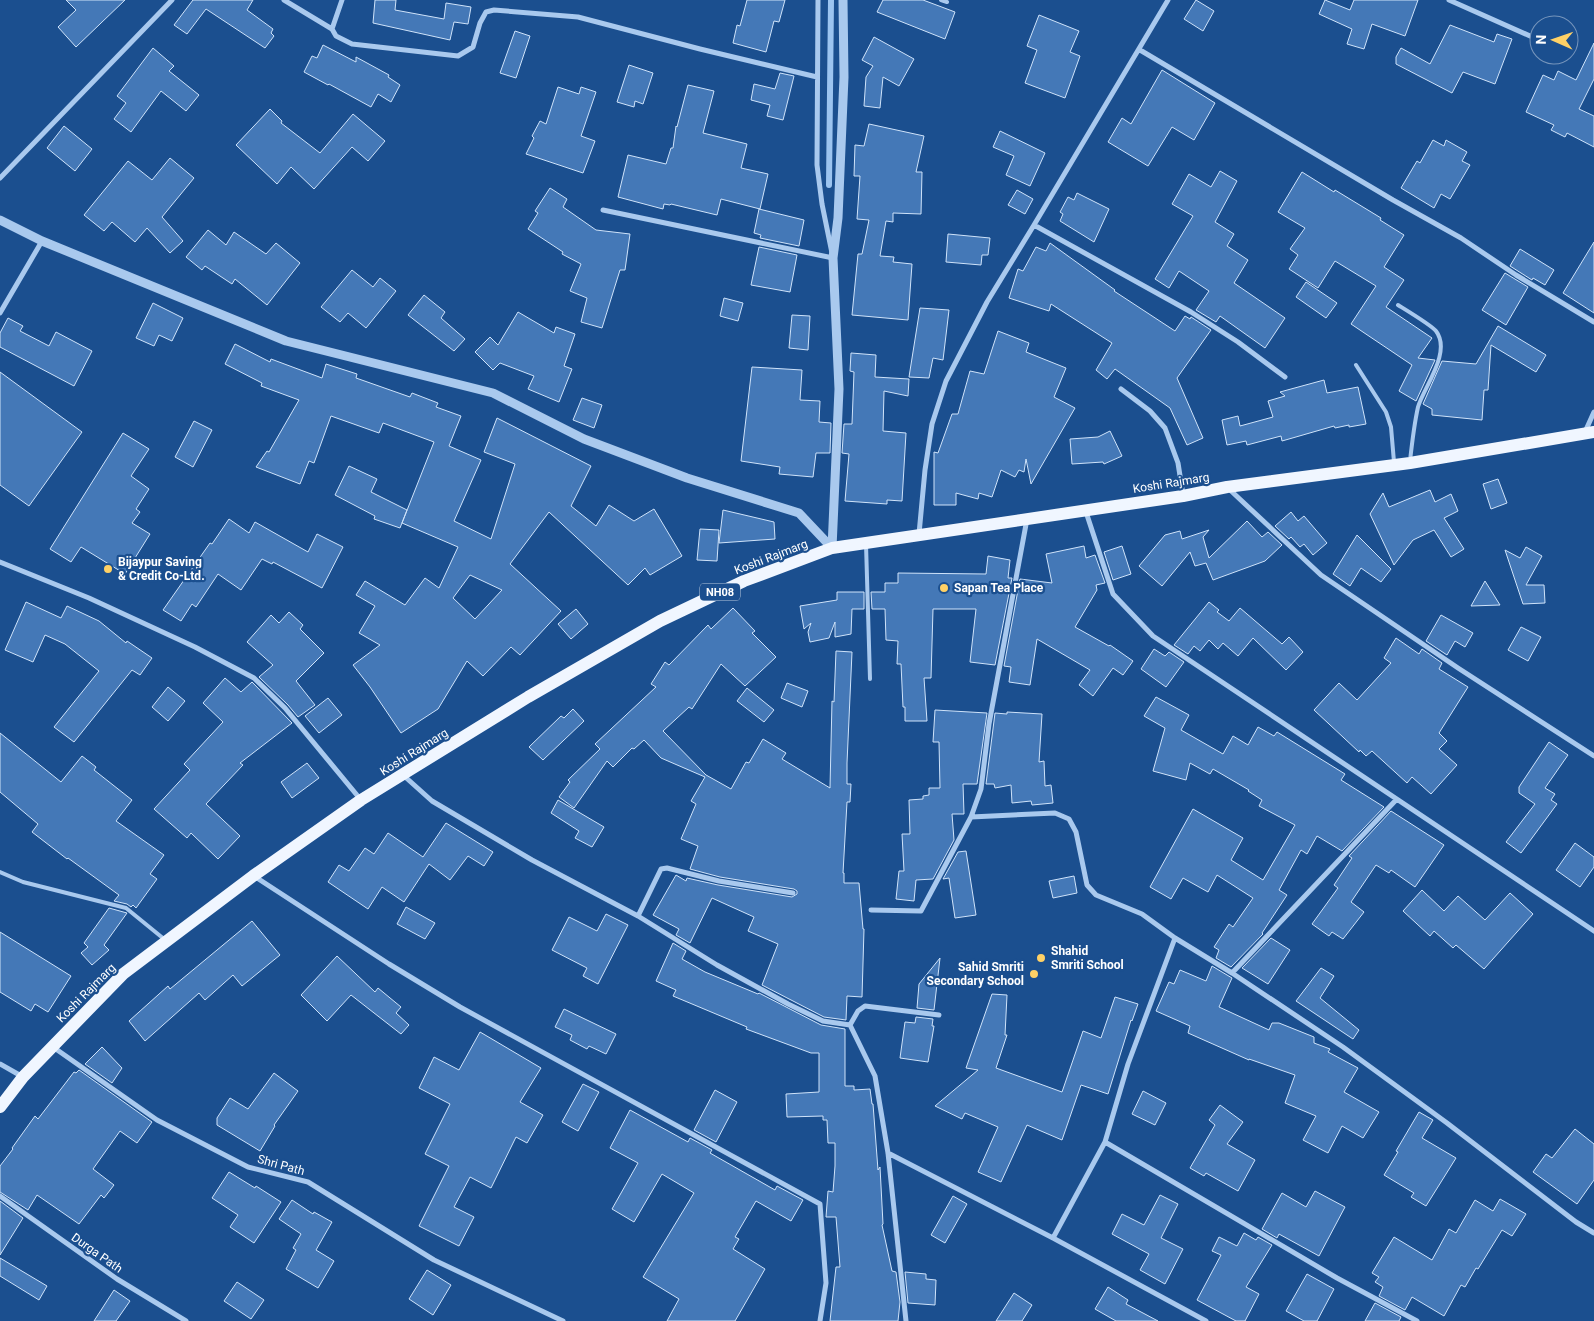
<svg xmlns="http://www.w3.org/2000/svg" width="1594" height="1321" font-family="Roboto,sans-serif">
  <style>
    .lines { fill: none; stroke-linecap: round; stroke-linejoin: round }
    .stream { stroke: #9cc4f0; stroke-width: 6 }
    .building { fill: #4478b7; stroke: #cfe3fa; fill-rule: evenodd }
    .service { stroke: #a9c9ee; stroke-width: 4 }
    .minor { stroke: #a9c9ee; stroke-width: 5 }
    .tertiary { stroke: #a9c9ee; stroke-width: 9 }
    .primary { stroke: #f0f6ff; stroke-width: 12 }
    .poi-dot { fill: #ffd166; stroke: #1b4f8f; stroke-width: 2 }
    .labels { text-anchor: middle; stroke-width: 4.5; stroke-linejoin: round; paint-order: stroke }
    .shield { fill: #1b4f8f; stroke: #bbcadd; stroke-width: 1 }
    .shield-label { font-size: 11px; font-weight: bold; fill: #fff }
    .street-label { font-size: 12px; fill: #fff; stroke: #1b4f8f }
    .poi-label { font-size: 12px; font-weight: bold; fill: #fff; stroke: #1b4f8f; text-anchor: start }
  </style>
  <rect width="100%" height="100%" fill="#1b4f8f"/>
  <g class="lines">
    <path class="stream" d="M829,185l2,-185"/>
  </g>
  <path class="building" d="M66,0h59l-49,47 -18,-20 18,-17z
    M193,0h60l-6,10 26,19 -2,4 3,3 -9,12 -59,-39 -19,25 -13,-9z
    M375,0h21l-1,10 49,9 2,-16 25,4 -3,17 -14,-2 -4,18 -77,-17z
    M747,0h38l-6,22 -5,-1 -8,31 -33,-9 4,-18 3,1z
    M883,0h40l32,12 -10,27 -68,-27z
    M1196,0l18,11 -11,20 -19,-12z
    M1325,0l25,10 4,-10h64l-13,36 -33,-12 -8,25 -17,-5 5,-15 -33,-15z
    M1039,15l40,16 -9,21 10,4 -15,42 -40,-15 12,-33 -10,-4z
    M1450,25l44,17 3,-8 15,5 -17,45 -32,-12 -11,21 -56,-29v-7l5,-9 29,16z
    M515,31l15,5 -14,42 -16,-5z
    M874,37l40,22 -15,27 -16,-9 -3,31 -16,-2 2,-29 7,-11 -11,-6z
    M1594,43v36l-15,30 15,7v31l-27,-14 -2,4 -14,-7 3,-5 -28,-13 17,-37 11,5 4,-9 18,9z
    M323,45l33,17v-5l33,18 -1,2 12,8 -9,17 -13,-8 -7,13 -42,-23 -1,1 -24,-13 8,-16 5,2z
    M153,48l21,18 -5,5 30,24 -13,16 -25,-20 -30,41 -17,-13 12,-16 -9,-7z
    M629,65l24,8 -10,31 -8,-3 -1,6 -17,-5z
    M1162,70l53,33 -21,37 -22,-13 -24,39 -40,-24 14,-24 9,6z
    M780,73l14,3 -11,44 -16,-4 3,-11 -19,-5 3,-16 21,5z
    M688,85l26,6 -11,42 44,11 -6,24 27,6 -8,35 -39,-10 -4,16 -46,-11 -1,1 -6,-1 -1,5 -45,-12 10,-42 38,9 5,-16h2l3,-22 1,1z
    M558,87l21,7 2,-7 15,5 -15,44 14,5 -12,32 -57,-19 8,-16 -2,-2 8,-15 6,3z
    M270,109l12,12 -1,2 39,30 33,-39 32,27 -17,20 -16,-14 -38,42 -23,-22 -14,17 -41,-39z
    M869,124l55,12 -8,36h6l-1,42 -28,-1v9l-7,-1 -6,35 14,1 -1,5 19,2 -4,56 -56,-5 6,-61h4l7,-34 -12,-1 3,-43h-6l1,-31 9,1z
    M64,126l28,23 -17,22 -28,-23z
    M1000,131l45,22 -15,33 -24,-11 8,-19 -21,-9z
    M1433,140l11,6 2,-6 21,12 -5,9 8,4 -20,34 -9,-5 -7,14 -33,-20 16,-27 3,2z
    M170,158l24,20 -32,39 21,24 -13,12 -23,-25 -12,14 -23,-20 -8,9 -20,-16 44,-54 24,19z
    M1220,171l17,10 -22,41 19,12 -7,12 21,14 -14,23 51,35 -20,30 -45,-32 -4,6 -20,-12 13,-19 -30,-20 -10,17 -14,-9 38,-63 -21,-12 17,-30 22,13z
    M1302,172l32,20 1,-2 46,28 -1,2 24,15 -20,32 20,13 -18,27 46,31 -14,20 17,2 -19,41 -17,-10 13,-26 -61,-41 25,-38 -41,-25 -17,27 -29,-19 9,-14 -8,-6 15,-21 -27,-16z
    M550,188l17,11 -4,8 33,23 34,4 -5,36h-5l-18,58 -21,-6 6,-24 -17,-7 11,-27 -19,-10 1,-2 -35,-23 10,-16 -3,-2z
    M1017,190l16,9 -8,15 -17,-9z
    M1077,193l32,16 -15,33 -34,-21 3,-7 -3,-2 8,-15 6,3z
    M759,209l45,11 -5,26 -39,-8 1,-3 -7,-2z
    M208,230l18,15 8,-13 32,22 10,-11 24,20 -33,42 -32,-26 -3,5 -27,-18 -3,4 -16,-13z
    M948,234l42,4 -2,17h-6l-1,10 -35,-3z
    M1594,242v71l-31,-20z
    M1050,243l65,47 -1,1 61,40 10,-15 5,3 1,-2 20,13 -34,48 26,60 -16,7 -17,-37 -55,-39 -8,10 -11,-9 16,-27 -61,-39 -2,7 -40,-13 9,-29 5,2 13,-24 10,4z
    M759,247l38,8 -7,37 -39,-7z
    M1520,249l34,21 -9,15 -12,-7 -1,2 -22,-14z
    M352,270l21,17 7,-9 16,13 -30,37 -18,-15 -8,9 -19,-15z
    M1505,273l23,14 -22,38 -24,-15z
    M1306,282l31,21 -11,15 -30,-21z
    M424,295l21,17 -4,6 24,21 -11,12 -46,-36z
    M724,298l19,5 -5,18 -18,-5z
    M153,303l30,15 -11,23 -13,-6 -5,11 -18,-8z
    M920,308l29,2 -6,50 -10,-2 -4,20 -20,-1z
    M518,312l36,21 2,-6 19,7 -11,32 8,3 -13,33 -31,-13 6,-13 -34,-13 -7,7 -18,-18 15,-15 8,8z
    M792,315l18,1 -2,34 -19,-2z
    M8,318l15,8 -3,5 29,15 7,-14 36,19 -18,35 -74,-39v-14z
    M1498,326l48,29 -10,17 -45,-27 -3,45h-4l-2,30 -50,-5v-6l-9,-5 19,-43 34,3z
    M998,331l31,12 -3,9 40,16 -12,29 21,11 -44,76 -5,-25 -2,13 -5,-2 -4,7 -14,-7 -9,27 -13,-4 -1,6 -22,-6v12h-22v-53l4,1 14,-39h6l12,-43 14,3z
    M235,344l35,18 1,-3 51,19 4,-14 31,10 -1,4 54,19 2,-4 26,10 -2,4 25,9 -12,30 32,14 -27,61 37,18 24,-75 -31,-12 13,-34 94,48 -20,40 25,20 13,-21 25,16 20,-12 28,47 -32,19 -5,-7 -17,17 -79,-73 -39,52 51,47 -41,44 -9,-8 -28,29 -16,-15 -29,48 -37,24 -31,-46 -17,-22 27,-20 -21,-12 16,-27 -19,-11 9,-14 40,24 20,-27 14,10 19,-41 -56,-24 32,-81 -51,-19 -4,10 -48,-17 -17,47 -5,-2 -9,23 -44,-17 11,-16 2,1 30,-52 -38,-14 1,-3 -37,-19zM470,575l32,15 -27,29 -22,-21z
    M851,353l25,2 -1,22 34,2 -1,17 -24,-5 -1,40 23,2 -4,68 -15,-1v4l-42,-3 4,-47 -7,-1 2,-29h8l2,-52 -4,-1z
    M752,367l50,3 -2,30 20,1 -1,21 12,1 -1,30h-14l-3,24 -34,-3 1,-7 -39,-6z
    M0,372l82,60 -53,74 -29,-21z
    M1324,380l3,13 31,-6 8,37 -17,3v-2l-14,3 -1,-2 -52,15 -1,-5 -34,9 -1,-4 -19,4 -5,-25 16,-4 2,10 33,-9 -5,-16 17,-5 -5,-4z
    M582,398l20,7 -8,23 -21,-8z
    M194,421l18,9 -19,37 -18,-10z
    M1110,431l12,25 -18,8 -1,-2 -31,2 -2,-25 28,-2z
    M123,433l26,16 -18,27 18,13 -13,20 4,3 -8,11 18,11 -25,40 -44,-27 -10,15 -21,-13z
    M349,466l28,13 -6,13 36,18 -7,18 -26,-9 1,-3 -40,-21z
    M1498,479l9,24 -16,6 -8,-25z
    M1430,490l5,12 16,-8 7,17 -14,7 20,31 -13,8 -17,-27 -21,10 -19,25 -24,-51 13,-21 6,14z
    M723,510l51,12 1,17 -56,4z
    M1291,512l7,9 6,-5 23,27 -14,12 -9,-11 -4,3 -9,-10 -2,2 -14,-13z
    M229,519l20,14 6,-11 53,30 9,-18 26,13 -21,41 -49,-26 -1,2 -10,-5 -21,31 -23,-16 -22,33 -4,-3 -11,17 -18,-11 47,-67 2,1z
    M1247,521l15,16 6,-5 14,13 -17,16 -52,19 -7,-17 -11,3 -5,-14 -28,34 -23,-20 26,-31 15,-4 2,8 27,-9 -6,7 6,21z
    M700,529l19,1 -2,31 -20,-1z
    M1357,535l34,34 -10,13 -20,-14 -11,18 -17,-12z
    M1084,546l2,12 9,-3 10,28 -9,2 1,5 -22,37 34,19 1,-1 23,16 -10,14 -10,-7 -20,28 -14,-11 11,-15 -53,-31 -7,46 -21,-3 2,-15 -7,-1 16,-87 32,4 -6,-29z
    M1122,546l9,28 -18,6 -9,-28z
    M1526,547l16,9 -16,29h18l1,18 -22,1 -18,-54 15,8z
    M988,556l22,4 -2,18h4l-17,87 -25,-3 6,-53h-43l-2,69h-7l3,43h-22v-14h-2l-2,-43h-4l1,-23 -12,-1 -1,-31h-13l-1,-17h14v-9h13v-10l88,1z
    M1485,581l15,24 -29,1z
    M837,592h27v17h-12l-1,25 -16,3v-15l-6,16 -19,4 -2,-10 3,-9 -7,6 -4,-23 37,-6z
    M26,602l35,16 6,-12 32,15 27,22 1,-2 25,17 -12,17 -8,-5 -58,72 -20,-15 45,-56 -34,-27 -20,-9 -12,27 -28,-12z
    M1209,602l10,8 -2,2 12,9 11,-13 42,36 7,-7 14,15 -17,18 -33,-32 -15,18 -15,-13 -5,6 -9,-9 -9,11 -6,-5 -6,8 -14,-9z
    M733,608l22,23 -3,2 24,24 -31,29 -24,-22 -29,45 -3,-2 -26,24 43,44 25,14 15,-27 3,1 14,-24 23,14 -4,6 48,29 2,-87 2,1 2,-51 16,1 -5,111v21h4l-1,18h-3l-4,71h1v10h15l4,46h1l-2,68 -15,-1 -1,24 -22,-3 -62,-32 16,-41 -30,-13 6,-14 -42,-19 -22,45 -14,-8 3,-6 -26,-14 23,-40 10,6 1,-3 31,7 74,12 5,-3v-3l-3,-2 -74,-12 -30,-8 8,-23 -17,-7 15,-35 -5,-3 14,-24 -44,-19 -17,-18 -10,9 -2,-1 -19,19 -6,-6 -33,47 -15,-11 11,-15 -2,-2 32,-31 -5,-5 61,-57 -5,-3 14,-22 4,3 39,-40 3,4z
    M576,609l12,15 -17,15 -13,-15z
    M289,612l14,13 -3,4 24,24 -28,28 19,24 -17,12 -10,-12 -29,-28 14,-12 -26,-23 24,-27 8,8z
    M1441,615l32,18 -8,14 -10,-6 -8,14 -21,-14z
    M1521,627l20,10 -13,24 -20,-11z
    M1396,638l23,16 3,-5 20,14 -3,6 29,18 -29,46 8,8 -8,8 18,16 -26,29 -19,-17 -5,6 -35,-32 -6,5 -6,-6 -1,2 -45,-42 25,-27 18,17 34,-37 -7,-5z
    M1154,649l11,7 4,-4 15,10 -18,25 -25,-18z
    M225,678l16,14 11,-10 40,41 -52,40 3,2 -37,39 34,32 -22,23 -27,-26 -4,5 -33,-29 36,-39 -6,-6 39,-42 -20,-19z
    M787,683l21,8 -6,16 -21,-9z
    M168,687l17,14 -17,20 -16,-14z
    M747,688l27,22 -10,12 -27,-21z
    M1156,697l33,18 -8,15 42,24 10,-18 15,9 10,-18 16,9 3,-4 68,42 -4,6 43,27 -42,44 -25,-15 -10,18 -6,-4 -22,40 8,5 -25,38 1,1 -32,33 -15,-9 3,-8 -5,-3 15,-23 4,3 20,-29 -36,-23 -9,17 -25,-14 -12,21 -21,-12 43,-78 50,29 -12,22 32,20 32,-55 -36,-19 3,-6 -14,-9 1,-1 -36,-21 -3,5 -20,-11 -4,17 -33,-9 12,-43 -21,-12z
    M328,698l14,17 -23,18 -14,-17z
    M573,709l11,12 -41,39 -14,-13 32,-31 3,2z
    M935,710l52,3 -10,71h-14l1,30h-12l2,26 -21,39 -17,1 -2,21 -18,-2 3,-28h5l-2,-37h8l-1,-34 14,-1v-3l6,-1v-7h11l-1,-46h-6z
    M1007,712l35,2 -3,48 5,-1 1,25 6,-1 2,18 -21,2 -1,-4 -19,2 -1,-18 -16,3 -1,-4h-8l9,-71 12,1z
    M0,733l61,49 21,-26 14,11 -2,3 38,30 -16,21 48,34 -14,19 7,5 -21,29 -3,-3 -2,2 -4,-3 -13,-3 5,-6 -51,-37 -1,1 -35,-27 6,-8 -38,-32z
    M1549,742l19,13 -23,33 10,6 -4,6 6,4 -36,49 -15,-11 29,-38 -16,-11v-6z
    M307,763l12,15 -27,20 -11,-16z
    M558,800l46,27 -12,20 -17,-9 4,-7 -28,-18z
    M1391,811l53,34 -29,42 -24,-17 -2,3 -13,-8 -25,37 13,10 -21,27 -11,-7 -3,4 -17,-12 26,-36 -4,-3 18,-27 -3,-2z
    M446,823l47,29 -9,14 -16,-10 -18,24 -21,-16 -25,38 -22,-15 -14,22 -40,-27 11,-17 10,6 16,-23 9,6 14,-21 35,24z
    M1575,843l19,14v10l-14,20 -24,-17z
    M966,851l10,64 -21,3 -6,-40 -6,1 15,-27z
    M1074,876l3,17 -24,5 -4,-17z
    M1422,890l22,21 14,-15 27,24 25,-27 23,21 -49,55 -28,-24 -3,3 -19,-17 -4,5 -27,-25z
    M406,907l29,16 -10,16 -28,-15z
    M109,908l18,5 -23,32 5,5 -17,15 -11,-12 7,-6 -4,-4z
    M606,914l22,11 -30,59 -15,-8 4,-8 -35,-18 17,-33 28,14z
    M252,921l28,34 -38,31 -9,-11 -28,25 -6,-7 -54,48 -16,-20 39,-35 2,3z
    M0,932l71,44 -23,36 -13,-8 -4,7 -31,-19z
    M1271,938l19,12 -22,34 -26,-16z
    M673,943l13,8 -4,8 23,13 53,22 1,-1 62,32 24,4v57h9v4l16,-1 2,15h1l5,66 2,-3 3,57 -1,1 10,46 4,1 4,30 -2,19h-68l6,-54h4l-4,-50h-10l2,-26 5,1 2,-26v-23h-7l-1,-23h-4v-4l-36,1 -1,-23 33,-2v-39h-8l-65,-24 1,-2 -74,-31 3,-6 -20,-9z
    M337,956l38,36 3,-4 23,19 -5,6 13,12 -8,9 -50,-39 -24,26 -26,-26z
    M940,958l-6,52 -17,-2 2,-24z
    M1212,966l20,12 -13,29 50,23 3,-7h7l35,14v6l16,6 -2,3 30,16 -14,24 35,20 -16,26 -21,-12 -14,27 -25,-13 13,-24 -31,-13 10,-28 -46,-16v1l-61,-27 2,-7 -34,-15 13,-29 5,2 6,-14 26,11z
    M1321,968l13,8 -14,22 39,32 -6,9 -57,-38z
    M992,994l15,1 -2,40h2l-11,33 66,24 21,-61 18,7 14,-41 23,7 -6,17 -1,-1 -23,74 -27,-9 -19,55 -35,-15 -26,57 -23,-10 20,-45 -33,-14 -3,6 -27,-13 43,-36 -12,-2z
    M564,1009l52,25 -10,20 -17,-8 -2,3 -17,-9 2,-5 -17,-8z
    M916,1017l17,2 -1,7h2l-6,36 -28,-4 5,-36 10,1z
    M480,1032l61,36 -21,34 23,13 -16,28 -11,-6 -25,51 -21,-11 -1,2 -15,28 20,10 -15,29 -40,-20 30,-60 -24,-12 25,-50 -31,-16 15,-31 25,13z
    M102,1047l20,21 -10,15 -27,-19z
    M79,1070l73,52 -15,21 -17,-12 -27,38 21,16 -10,13 -3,-3 -22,29 -42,-29 -9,15 -28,-18v-26l13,-17 -1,-1 23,-32 3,3 36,-47 2,1z
    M274,1073l24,18 -24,34 1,1 -15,25 -43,-26v-7l13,-20 18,11z
    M583,1084l16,8 -21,39 -16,-9z
    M715,1090l22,12 -21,40 -22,-12z
    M1143,1091l23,12 -11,22 -23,-11z
    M1220,1105l23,17 -16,22 28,16 -17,31 -32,-18 -2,3 -14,-8 25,-43 -6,-5z
    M630,1110l58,32 2,-4 22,12 -2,3 65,37 2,-4 26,14 -12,21 -35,-20 -21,36 4,2 -6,10 32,20 -30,52h-68l12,-22 -36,-22 51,-84 -32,-19 -28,48 -22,-13 26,-46 -28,-15z
    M1419,1112l14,8 -11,18 34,20 -30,48 -15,-9 3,-4 -30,-18 14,-23 -2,-1z
    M1575,1129l19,15v36l-17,24 -44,-32 13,-18 6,4z
    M229,1172l26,16 1,-2 25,16 -27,41 -24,-16 8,-12 -26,-17z
    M1315,1191l30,16 -26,49 -40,-22 -2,4 -15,-9 20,-36 24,14z
    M1160,1195l18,9 -17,34 22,11 -18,35 -25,-14 9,-16 -37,-20 10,-20 22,11z
    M953,1196l14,8 -22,39 -14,-8z
    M1500,1199l26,15 -14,22 -10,-6 -24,39 -2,-1 -11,19 -4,-2 -17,31 -32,-19 -7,13 -26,-14 4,-9 -8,-5 4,-5 -7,-4 22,-36 38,23 17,-31 7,4 19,-33 18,11z
    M292,1200l21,14 1,-2 18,10 -16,28 18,11 -16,27 -32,-19 10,-19 -3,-2 8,-14 -22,-15z
    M0,1201l23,17 -23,37z
    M1244,1233l12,7 2,-3 14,8 -26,42 13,7 -14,27h-9l-39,-21 24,-45 -9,-4 7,-14 18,9z
    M0,1258l47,28 -8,14 -39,-24z
    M427,1270l24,15 -18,30 -24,-16z
    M905,1272l21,2v5l10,1 -1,25 -27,-2z
    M1307,1274l27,15 -17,32h-13l-18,-10z
    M237,1282l27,18 -13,19 -27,-18z
    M1108,1287l20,13 -2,4 32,17h-42l-21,-12z
    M114,1290l16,11 -14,20h-22z
    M1014,1293l18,12 -10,16h-26z
    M1375,1303l26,14 -2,4h-34z"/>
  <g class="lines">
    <path class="service" d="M941,0l6,2
      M1398,305c8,5 33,20 38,26 16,21 -12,56 -18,76 -4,18 -6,36 -8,54
      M1356,365l30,47 5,15 3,35
      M866,544l4,135
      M0,872l23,10 103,26 38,31"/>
    <path class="minor" d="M284,0l48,29 10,-29
      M1449,0l90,40
      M332,29l4,7 16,8 106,12 15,-9 7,-24 6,-11 8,-2 84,7 122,32 117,28
      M1140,50l253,150 68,38 55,37 78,47
      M0,178l172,-178
      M603,210l230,48 -11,-54 -5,-39 1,-165
      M1034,225l157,87 47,30 47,35
      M0,313l42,-72
      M1121,389l29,22 15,17 13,35 5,32
      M1585,432l9,-20
      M1229,489l92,86 137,93 136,88
      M1086,512l27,82 40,42 441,295
      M919,534l6,-64 7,-46 14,-43 41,-79 47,-77 134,-225
      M0,562l89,36 106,49 59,31 31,30 76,92
      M403,775l29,26 100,59 106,56 79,49 71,39 35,17 27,4 25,51 13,77 18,168
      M971,817l84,-4 14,6 7,13 11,53 9,10 46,19 33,24 57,35 111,74 104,76 129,99 18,11
      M254,876l135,88 71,43 360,197 6,79 -6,38
      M871,910l50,1 50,-94 10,-28 8,-65 38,-205
      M638,916l23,-47 6,-1 52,13 74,12
      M1232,973l164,-173
      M850,1025l8,-14 7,-5 74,9
      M53,1047l104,73 91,47 60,15 126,78 129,61
      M0,1064l23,13
      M1105,1142l232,136 80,43
      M888,1153l165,85 153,83
      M0,1196l117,83 69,42
      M1053,1238l52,-96 23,-78 47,-126"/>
    <path class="tertiary" d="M0,220l42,21 244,100 207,52 91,46 103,39 112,35 33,35
      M832,548l7,-159 -6,-131 5,-40 6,-141 -1,-77"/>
    <path class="primary" d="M0,1107l23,-30 100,-103 130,-98 108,-76 167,-103 132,-76 84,-40 88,-33 351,-52 44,-9 183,-24 184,-31"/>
  </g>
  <g class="poi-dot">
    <circle cx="108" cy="569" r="5"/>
    <circle cx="944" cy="588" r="5"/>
    <circle cx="1041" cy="958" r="5"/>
    <circle cx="1034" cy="974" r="5"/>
  </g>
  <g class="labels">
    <rect class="shield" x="700" y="583.5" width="40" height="17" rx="4"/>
    <g class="shield-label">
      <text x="720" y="596">NH08</text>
    </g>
    <g class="street-label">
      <text transform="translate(1171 483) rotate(-9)" y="4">Koshi Rajmarg</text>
      <text transform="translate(771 557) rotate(-21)" y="4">Koshi Rajmarg</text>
      <text transform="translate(414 752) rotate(-32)" y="4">Koshi Rajmarg</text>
      <text transform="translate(86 993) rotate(-45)" y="4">Koshi Rajmarg</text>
      <text transform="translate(281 1165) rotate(15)" y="4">Shri Path</text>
      <text transform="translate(97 1253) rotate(35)" y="4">Durga Path</text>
    </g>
    <g class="poi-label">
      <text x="118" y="566">Bijaypur Saving<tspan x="118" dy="14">&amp; Credit Co-Ltd.</tspan></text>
      <text x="954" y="592">Sapan Tea Place</text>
      <text x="1051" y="955">Shahid<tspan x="1051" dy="14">Smriti School</tspan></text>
      <text x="1024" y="971" text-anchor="end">Sahid Smriti<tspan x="1024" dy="14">Secondary School</tspan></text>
    </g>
  </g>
  <g transform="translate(1554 40) rotate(272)"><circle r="24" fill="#1b4f8f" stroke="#7695bc"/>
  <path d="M0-4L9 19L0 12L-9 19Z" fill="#ffd166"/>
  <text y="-8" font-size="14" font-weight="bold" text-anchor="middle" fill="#ffffff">N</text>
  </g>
</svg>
